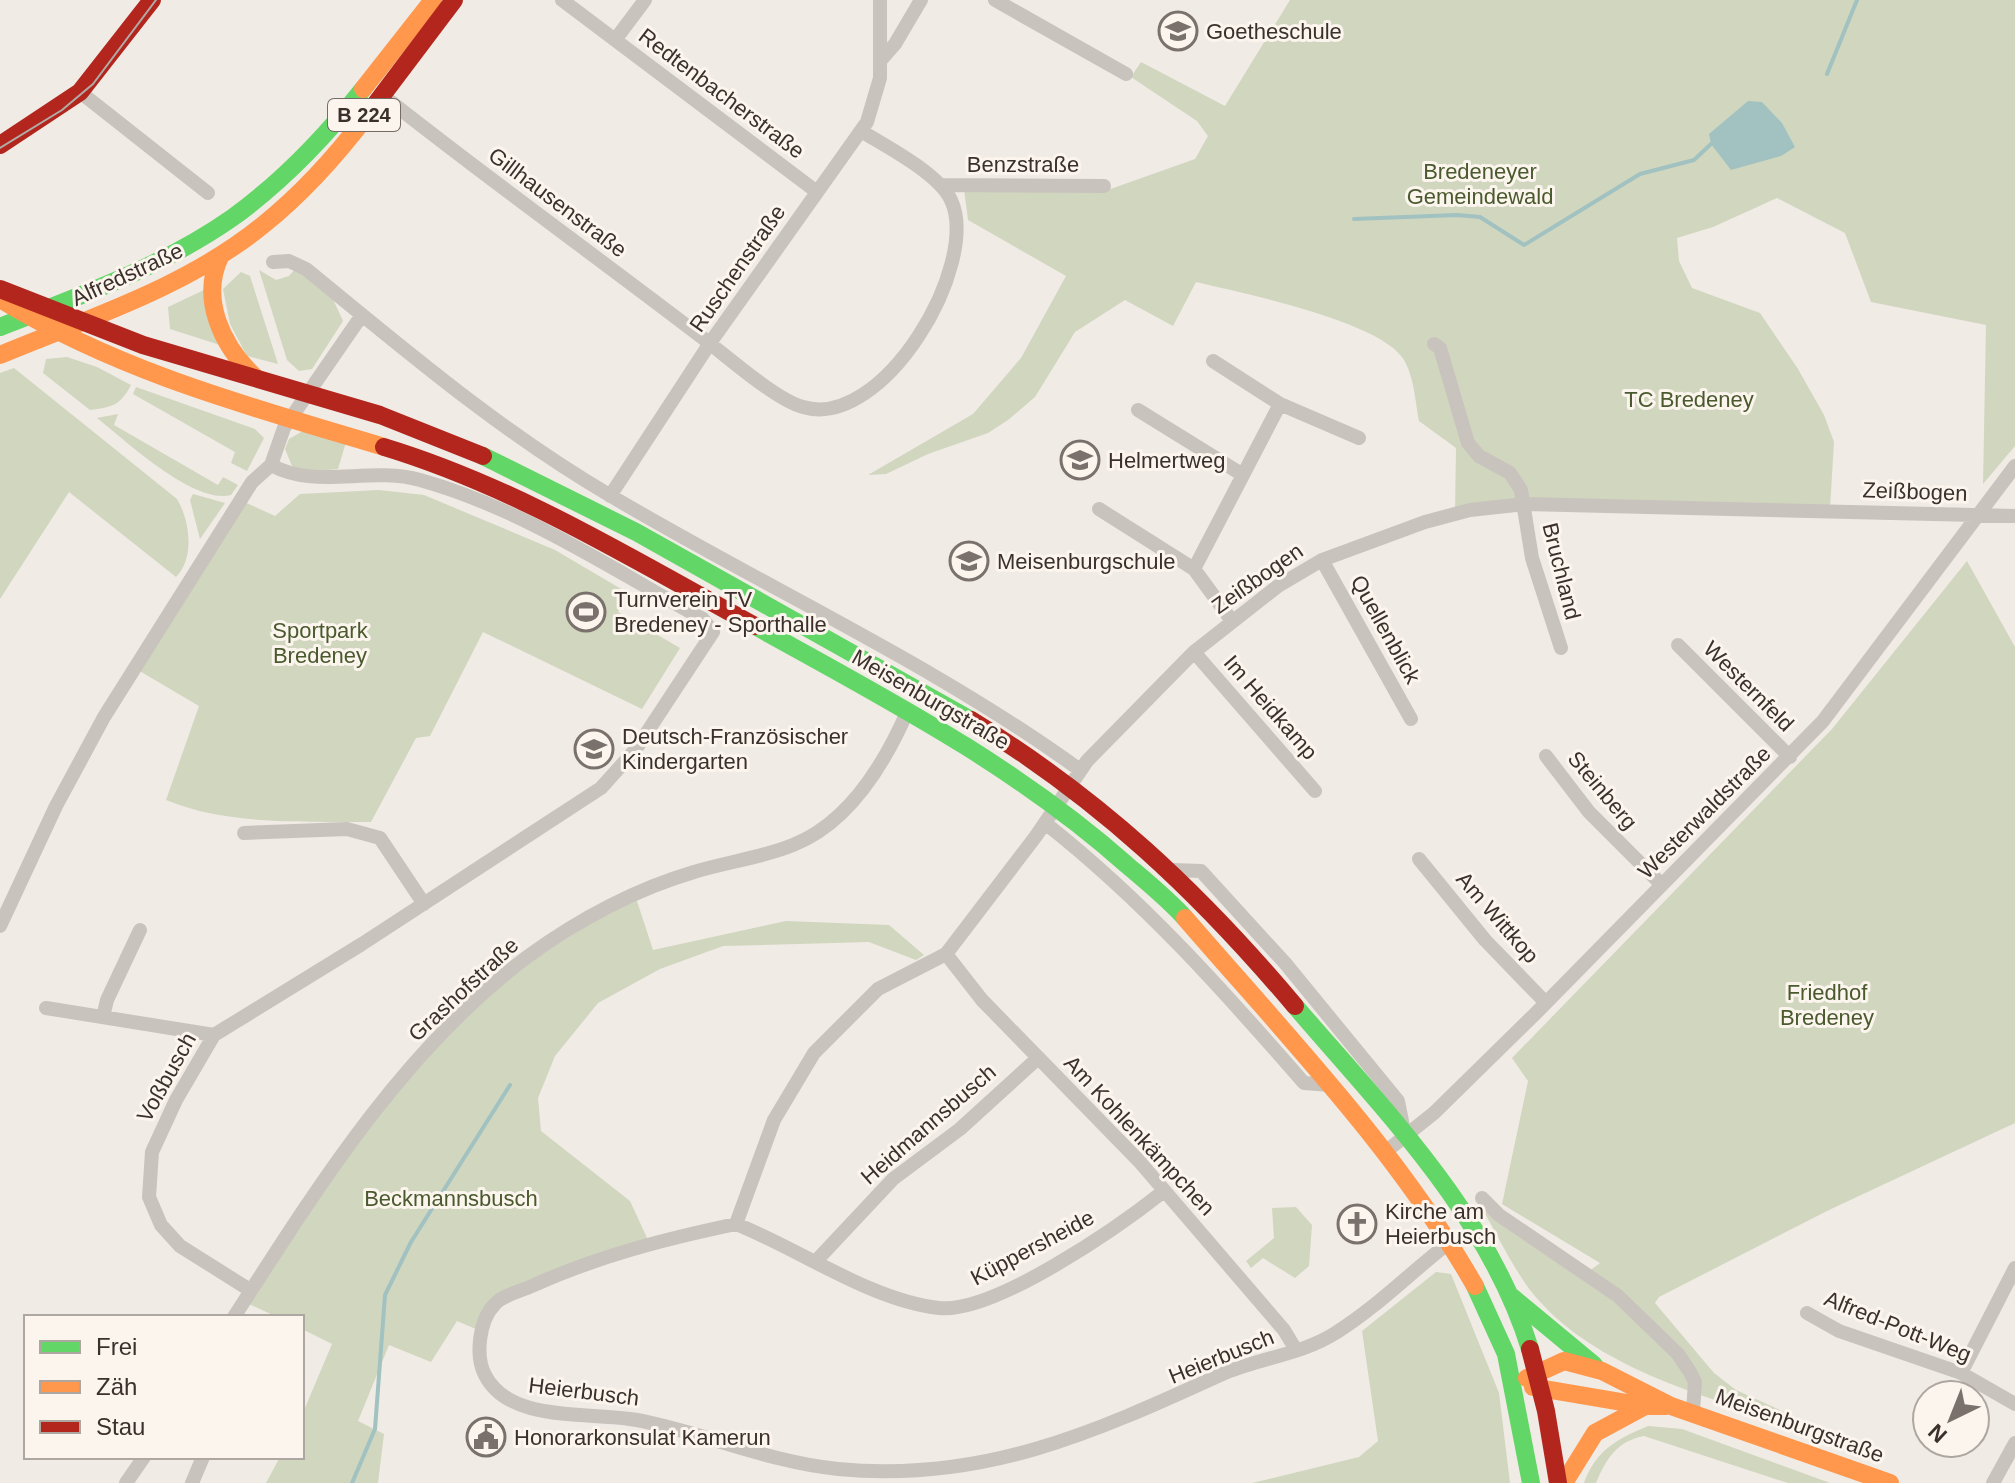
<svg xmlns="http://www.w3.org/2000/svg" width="2015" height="1483" font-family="Arial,sans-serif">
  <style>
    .green { fill: #d1d6bf }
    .water { fill: #a1c2c1 }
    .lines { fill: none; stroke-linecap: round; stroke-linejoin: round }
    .stream { stroke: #a1c2c1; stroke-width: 4 }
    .street { stroke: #c9c3be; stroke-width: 14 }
    .fast { stroke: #63d668; stroke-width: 18 }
    .slow { stroke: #ff974d; stroke-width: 18 }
    .jam { stroke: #b3261e; stroke-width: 18 }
    .tram { stroke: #b1aca8; stroke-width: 2 }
    .labels { text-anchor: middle; stroke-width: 6; stroke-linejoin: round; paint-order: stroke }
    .shield { fill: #fbf5ee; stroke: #756b66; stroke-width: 2 }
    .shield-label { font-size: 20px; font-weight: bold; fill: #3b302b }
    .poi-label { font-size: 22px; fill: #3b302b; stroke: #fbf5ee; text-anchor: start }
    .street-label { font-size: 22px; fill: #3b302b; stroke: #fbf5ee }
    .park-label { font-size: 22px; fill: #4a5a2e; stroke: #fbf5ee }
  </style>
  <rect width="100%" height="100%" fill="#f0ebe5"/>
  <path class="green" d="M1290,0h725v446l-32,38 3,-159 -115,-23 -26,-69 -68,-35 -64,29 -36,11 2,23 13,27 68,25 38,56 26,46 10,27 -4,66 -161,-4 -214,8 1,-64 -37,-27c-4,-21 -5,-47 -17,-64 -27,-37 -160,-64 -206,-75l-23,44 -48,-26 -50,32 -40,65 -27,23 -20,13 -60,21 -42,20 -18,1 105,-61 48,-56 45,-82 -98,-56 -4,-31 141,2 90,-32 13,-23 -11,-15 -66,-44 10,-15 84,44z
    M296,268l36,29 11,24 -31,48 -13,2 -12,-11 -28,-90 17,10 13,-4z
    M241,272l9,4 28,88 -31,-8 -17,-32 -7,-35z
    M204,290l19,56 -53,-17 -2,-22z
    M67,357l30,10 34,18c-11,21 -19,22 -41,25l-47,-37 3,-14z
    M14,368l163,131c13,22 18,59 -1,78l-107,-85 -69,107v-226z
    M136,387l119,42 9,9 -17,33 -16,-8 4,-11 -102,-58z
    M118,414l-4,11 104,60 5,-8 15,8 -7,10c-37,10 -106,-55 -134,-77z
    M303,431l43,11 -8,27 -31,3 -15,-6 -7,-17 4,-10z
    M379,490l45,5 131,55 73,43 -10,19 62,36 -38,61 -159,-77 -53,104 -14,2 -45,84c-67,-1 -142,4 -205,-22l33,-94 -61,-36 104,-169 33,15 25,-22z
    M193,494l32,9 -25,36 -10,-39z
    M1967,561l48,86v476l-186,87 -170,87 -4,6 59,70 22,17 68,31 -2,8c-92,-32 -209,-59 -272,-139 -18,-24 -32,-54 -47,-80l101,65 16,-12 -98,-59 26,-123 -16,-23 320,-329z
    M635,895l18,55 133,-29 103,4 35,30 -8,5 -47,-18 -146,4 -63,23 -62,34 -43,53 -17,42 3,33 89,70 18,39 -153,59 -17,31 -21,-9 -26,41 -42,-17 -31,76 26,13 -6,49h-112l14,-26h22v-42l30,-71 -30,-15v-12h-25l-32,-15 85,-126 88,-112 82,-83z
    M1296,1207l16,18 -3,41 -14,12 -32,-20 -12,10 -5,-7 28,-23 -2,-30z
    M1436,1272l15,2 48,119 11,90h-258l107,-26 19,-16 -16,-110z
    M1648,1426l34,3 148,54h-42l-144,-47c-27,5 -38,23 -48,47h-12c12,-33 33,-44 64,-57z"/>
  <path class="water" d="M1748,101l14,1 20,21 13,24 -14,9 -50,14 -20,-26 -2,-10z"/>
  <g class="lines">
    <path class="stream" d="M1827,74l30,-74
      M1354,219l103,-4 23,2 44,28 116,-71 54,-14 17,-16
      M352,1483l23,-54 10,-134 26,-53 99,-157"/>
    <path class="street" d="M562,0l255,192
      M995,0l131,74
      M615,40l30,-40
      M881,60l14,-16 26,-44
      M80,92l128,101
      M381,94c107,85 219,165 327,248 23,18 69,58 95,65 80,24 178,-143 148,-207 -13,-27 -64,-53 -90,-69
      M941,185l163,1
      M273,262l16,-1 17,8c98,80 195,163 305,227 155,92 323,168 469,274
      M1434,344l6,4 28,95 11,13 31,17 11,17 11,68 29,90
      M1213,361l67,43 79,34
      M1138,410l105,65
      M610,496l100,-153 157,-221 13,-44v-78
      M1099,509l95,60 38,52
      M1322,560l89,159
      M1194,569l86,-165
      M1678,645l112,112
      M1194,652l121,139
      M1546,756l43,56 73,73
      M1045,823c98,77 178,167 259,260l26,2
      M244,833l103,-4 33,9 44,66
      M1419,859l66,81 61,63
      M1173,870l28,1 84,92 113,138 7,35
      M0,926l56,-120 48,-89 148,-235 19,-17 13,-37 78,-113
      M946,954l36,46 157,161 145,169 12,20
      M46,1008l168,27
      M103,1017l4,-17 33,-70
      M1384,1153l50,-40 101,-99 288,-293 192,-255
      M1482,1198l17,17 119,81 60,58 12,18 5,10 -2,29
      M736,1224c63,25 136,77 203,84 55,6 181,-82 225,-117
      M1450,1242c-38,29 -73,65 -113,90 -35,23 -79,26 -117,43 -127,58 -238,108 -382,94 -70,-7 -133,-36 -201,-49 -47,-9 -127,4 -152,-45 -10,-19 -6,-55 10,-71 8,-9 26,-13 37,-18 66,-30 133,-47 204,-62l38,-104 40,-67 64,-64 68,-35 90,-118 51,-75 107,-109 84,-66 44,-26 103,-38 45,-12 55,-6 490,12
      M817,1260l76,-81 67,-50 78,-71
      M250,1290l-70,-44 -19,-21 -12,-28 3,-45 24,-52 38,-65 148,-91 239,-156 35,-39 77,-117 -10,-13c-91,-50 -182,-111 -283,-139 -51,-14 -104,10 -149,-15
      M1807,1313l32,18 122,42 54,31
      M234,1317c83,-129 169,-267 293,-360 51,-37 106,-67 167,-85 32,-10 67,-14 99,-27 56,-22 92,-82 115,-135
      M1961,1373l54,-105
      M126,1483l18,-26
      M192,1483l11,-26
      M1993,1483l22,-40"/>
    <path class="fast" d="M0,327c79,-31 162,-60 232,-109 50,-36 93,-81 131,-129
      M483,456l153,76 335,188
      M755,626c130,72 261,140 372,239 20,17 41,34 58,53
      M1295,1006c89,104 194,209 235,343
      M1475,1286l31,68 25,129
      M1512,1297l82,68"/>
    <path class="slow" d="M363,89l70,-89
      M221,255c-22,43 1,91 34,122
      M0,299c119,73 251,108 384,148
      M0,355c89,-37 187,-68 263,-130 40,-32 74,-70 105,-111
      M1185,918c101,117 213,233 290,368
      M1527,1378l37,-17 38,10 69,35 219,77
      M1533,1387l112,19h21
      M1564,1483l31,-50 50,-27"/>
    <path class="jam" d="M368,114l86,-114
      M0,145l80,-53 72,-92
      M0,289l143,56 237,70 103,41
      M384,447c132,40 250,113 371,179
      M971,720c129,79 227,171 324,286
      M1530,1349l16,62 12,72"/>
    <path class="tram" d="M0,148l62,-38 31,-26 63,-84"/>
  </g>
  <defs>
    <symbol id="school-ring" viewBox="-11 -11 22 22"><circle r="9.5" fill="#fbf5ee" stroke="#7a716c" stroke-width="1.5"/><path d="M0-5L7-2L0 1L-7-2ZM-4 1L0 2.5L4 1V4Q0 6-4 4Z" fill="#7a716c"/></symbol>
    <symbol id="stadium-ring" viewBox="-11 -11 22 22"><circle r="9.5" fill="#fbf5ee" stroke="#7a716c" stroke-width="1.5"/><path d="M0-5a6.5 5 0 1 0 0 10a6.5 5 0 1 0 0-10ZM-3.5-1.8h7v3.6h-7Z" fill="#7a716c"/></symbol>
    <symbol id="church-ring" viewBox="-11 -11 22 22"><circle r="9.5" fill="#fbf5ee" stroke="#7a716c" stroke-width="1.5"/><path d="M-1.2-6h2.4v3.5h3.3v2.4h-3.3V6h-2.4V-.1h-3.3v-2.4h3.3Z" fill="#7a716c"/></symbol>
    <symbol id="civic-ring" viewBox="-11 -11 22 22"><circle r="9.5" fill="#fbf5ee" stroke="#7a716c" stroke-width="1.5"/><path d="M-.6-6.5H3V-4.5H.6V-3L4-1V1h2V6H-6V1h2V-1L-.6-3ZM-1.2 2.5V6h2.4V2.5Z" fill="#7a716c"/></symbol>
  </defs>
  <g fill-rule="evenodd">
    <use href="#school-ring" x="1156" y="9" width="44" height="44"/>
    <use href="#school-ring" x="1058" y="438" width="44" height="44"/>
    <use href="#school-ring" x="947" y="539" width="44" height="44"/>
    <use href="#stadium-ring" x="564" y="590" width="44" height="44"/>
    <use href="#school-ring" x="572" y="727" width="44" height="44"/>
    <use href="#church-ring" x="1335" y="1202" width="44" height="44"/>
    <use href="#civic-ring" x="464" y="1415" width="44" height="44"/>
  </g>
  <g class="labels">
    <rect class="shield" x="328" y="99" width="72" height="32" rx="6"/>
    <g class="shield-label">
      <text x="364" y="122">B 224</text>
    </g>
    <g class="poi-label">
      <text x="1206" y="39">Goetheschule</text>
      <text x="1108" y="468">Helmertweg</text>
      <text x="997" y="569">Meisenburgschule</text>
      <text x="614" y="607">Turnverein TV<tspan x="614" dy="25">Bredeney - Sporthalle</tspan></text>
      <text x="622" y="744">Deutsch-Französischer<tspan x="622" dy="25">Kindergarten</tspan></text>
      <text x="1385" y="1219">Kirche am<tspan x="1385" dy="25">Heierbusch</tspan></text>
      <text x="514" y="1445">Honorarkonsulat Kamerun</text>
    </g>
    <g class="street-label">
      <text transform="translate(722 93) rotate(37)" y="8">Redtenbacherstraße</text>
      <text x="1023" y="172">Benzstraße</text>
      <text transform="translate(558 202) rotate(37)" y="8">Gillhausenstraße</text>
      <text transform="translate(737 268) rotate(-55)" y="8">Ruschenstraße</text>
      <text transform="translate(127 274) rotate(-25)" y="8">Alfredstraße</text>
      <text transform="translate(1915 491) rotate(2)" y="8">Zeißbogen</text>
      <text transform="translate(1562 571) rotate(76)" y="8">Bruchland</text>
      <text transform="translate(1257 578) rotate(-35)" y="8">Zeißbogen</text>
      <text transform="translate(1386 629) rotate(61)" y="8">Quellenblick</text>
      <text transform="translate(1749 686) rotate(45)" y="8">Westernfeld</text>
      <text transform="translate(931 699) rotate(30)" y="8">Meisenburgstraße</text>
      <text transform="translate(1271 707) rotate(49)" y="8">Im Heidkamp</text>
      <text transform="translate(1603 790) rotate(50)" y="8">Steinberg</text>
      <text transform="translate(1704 812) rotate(-45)" y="8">Westerwaldstraße</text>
      <text transform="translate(1498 917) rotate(49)" y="8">Am Wittkop</text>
      <text transform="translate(463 989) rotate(-43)" y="8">Grashofstraße</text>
      <text transform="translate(166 1077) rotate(-61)" y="8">Voßbusch</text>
      <text transform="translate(928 1124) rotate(-41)" y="8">Heidmannsbusch</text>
      <text transform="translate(1140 1135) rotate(47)" y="8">Am Kohlenkämpchen</text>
      <text transform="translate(1032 1247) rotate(-28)" y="8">Küppersheide</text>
      <text transform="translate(1898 1326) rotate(22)" y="8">Alfred-Pott-Weg</text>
      <text transform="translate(1221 1356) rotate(-22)" y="8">Heierbusch</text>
      <text transform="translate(584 1391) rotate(7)" y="8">Heierbusch</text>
      <text transform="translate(1800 1425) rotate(20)" y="8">Meisenburgstraße</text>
    </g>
    <g class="park-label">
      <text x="1480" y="179">Bredeneyer<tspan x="1480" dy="25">Gemeindewald</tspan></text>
      <text x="1689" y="407">TC Bredeney</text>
      <text x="320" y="638">Sportpark<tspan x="320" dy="25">Bredeney</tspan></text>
      <text x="1827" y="1000">Friedhof<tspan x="1827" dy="25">Bredeney</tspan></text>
      <text x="451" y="1206">Beckmannsbusch</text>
    </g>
  </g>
  <rect x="24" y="1315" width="280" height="144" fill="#fbf5ee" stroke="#aea6a0" stroke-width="2"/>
  <rect x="40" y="1341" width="40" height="12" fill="#63d668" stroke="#aea6a0" stroke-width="2"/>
  <text x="96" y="1355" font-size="24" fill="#3b302b">Frei</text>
  <rect x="40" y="1381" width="40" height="12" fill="#ff974d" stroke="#aea6a0" stroke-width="2"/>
  <text x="96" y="1395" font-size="24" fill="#3b302b">Zäh</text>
  <rect x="40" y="1421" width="40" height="12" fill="#b3261e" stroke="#aea6a0" stroke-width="2"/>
  <text x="96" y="1435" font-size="24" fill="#3b302b">Stau</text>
  <g transform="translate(1951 1419) rotate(223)"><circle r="38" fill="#fbf5ee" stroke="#aea6a0" stroke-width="2"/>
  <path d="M0-6L14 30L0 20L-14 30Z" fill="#7a716c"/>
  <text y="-12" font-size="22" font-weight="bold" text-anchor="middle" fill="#3b302b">N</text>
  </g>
</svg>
